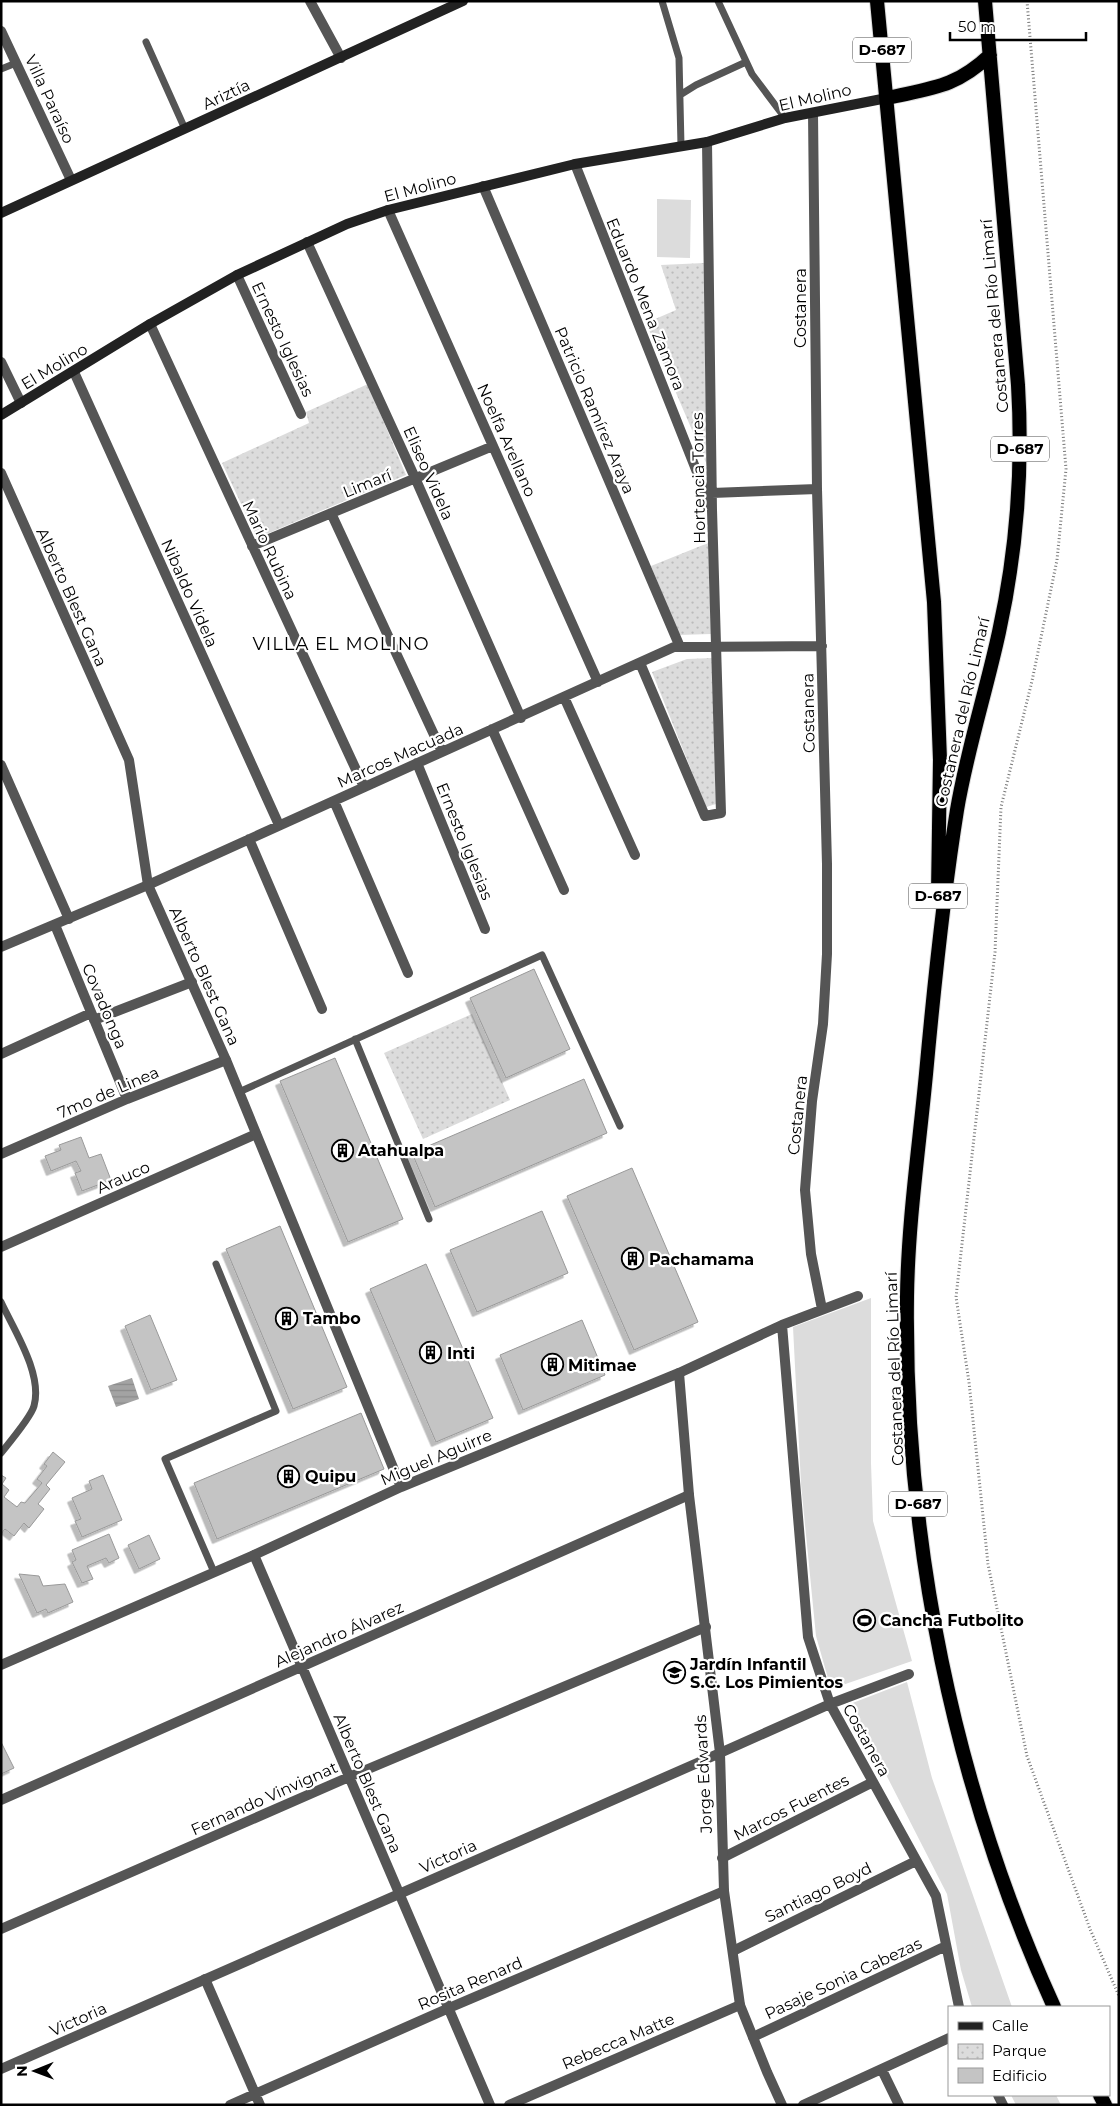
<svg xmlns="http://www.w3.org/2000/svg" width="1120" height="2106" font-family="Montserrat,sans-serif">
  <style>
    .grass { fill: #dcdcdc }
    .park { fill: url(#park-dots) }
    .water { fill: url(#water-rules) }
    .building { fill: #c4c4c4; stroke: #999; filter: url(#shadow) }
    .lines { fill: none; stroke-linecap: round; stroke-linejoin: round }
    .trunk-casing { stroke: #dbdbdb; stroke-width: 16 }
    .path { stroke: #777; stroke-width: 3; stroke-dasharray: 1 2.5; stroke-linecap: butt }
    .service { stroke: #555; stroke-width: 7 }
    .minor { stroke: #555; stroke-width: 10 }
    .tertiary { stroke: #555; stroke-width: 10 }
    .secondary { stroke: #222; stroke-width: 10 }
    .trunk { stroke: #000; stroke-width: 14 }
    .labels { text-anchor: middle; stroke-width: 4.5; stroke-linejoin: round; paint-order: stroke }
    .shield { fill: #fff; stroke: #4c4c4c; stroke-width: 1 }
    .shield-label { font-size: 15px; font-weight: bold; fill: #000 }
    .street-label { font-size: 16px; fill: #000; stroke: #fff }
    .poi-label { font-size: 16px; font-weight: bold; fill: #000; stroke: #fff; text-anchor: start }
    .neighbourhood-label { font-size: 18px; letter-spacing: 1px; fill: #000; stroke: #fff }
  </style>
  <defs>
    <pattern id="park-dots" width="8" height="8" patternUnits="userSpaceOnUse" patternTransform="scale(1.25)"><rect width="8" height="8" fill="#dcdcdc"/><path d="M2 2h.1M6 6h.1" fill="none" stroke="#bbb" stroke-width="1.8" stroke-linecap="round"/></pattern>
    <pattern id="water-rules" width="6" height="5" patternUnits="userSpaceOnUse" patternTransform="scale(1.25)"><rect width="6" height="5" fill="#a3a3a3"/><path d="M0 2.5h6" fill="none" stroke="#8b8b8b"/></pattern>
    <filter id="shadow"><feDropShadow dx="-4.5" dy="4.5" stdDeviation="0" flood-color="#0004"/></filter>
  </defs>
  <rect width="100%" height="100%" fill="#fff"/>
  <path class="grass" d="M657,199l34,1 -1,58 -33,-1z
    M871,1298v165l2,58 39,140 -81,28 -15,-53 -15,-152 -8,-157z
    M907,1682l25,96 80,229h-40l-11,-37 -14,-76 -97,-190z
    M1011,2095h45l5,10h-45z"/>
  <path class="park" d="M704,263l3,202 -61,-142 30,-13 -15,-45z
    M368,384l38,91 -149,63 -35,-75 87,-40 -3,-11z
    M708,543l3,91 -32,1 -28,-69z
    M712,658l4,146 -10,3 -54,-135 35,-13z
    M472,1014l38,86 -87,39 -39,-86z"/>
  <path class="water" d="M132,1378l7,21 -23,8 -8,-21z"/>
  <path class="building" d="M534,969l36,80 -64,29 -36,-80z
    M335,1058l68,161 -55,23 -68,-161z
    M584,1079l23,54 -172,74 -23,-54z
    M81,1137l8,21 12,-4 10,26 -29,11 -7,-18 6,-2 -5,-10 -25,10 -6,-15 16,-6 -2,-5z
    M632,1168l66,154 -64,28 -67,-154z
    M542,1211l26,62 -91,39 -27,-62z
    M280,1226l67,161 -54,22 -67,-160z
    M426,1264l67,154 -57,24 -66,-153z
    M150,1315l27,65 -26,10 -26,-64z
    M582,1320l23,55 -82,35 -23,-55z
    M361,1413l23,56 -167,70 -23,-56z
    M53,1452l12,10 -19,23 4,4 -12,15 6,5 -15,19 -5,-5 -10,13 -9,-7 -4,5v-59l5,3 -4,6 7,6 -5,7 13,10 4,-5 4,1 17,-20 -5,-4 10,-13 -3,-2z
    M103,1475l19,45 -40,17 -7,-16 6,-2 -9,-21 20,-9 -3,-8z
    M109,1534l10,24 -10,5 -3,-5 -19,8 6,13 -11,4 -10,-21 4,-2 -4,-10z
    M149,1535l11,24 -21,10 -11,-24z
    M19,1574l20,2 4,10 22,-2 8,18 -25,11 -2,-4 -9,4z
    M1,1742l13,26 -13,6z"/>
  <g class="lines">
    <defs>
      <path id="trunk" d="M877,1l57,601 6,158 -2,133
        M985,1l33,384c5,83 -1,165 -19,247 -13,60 -32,118 -42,178 -14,87 -23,176 -31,264 -7,74 -18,148 -19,223 -3,244 46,488 147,710
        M887,98c44,-10 68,-10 103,-43
        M1100,2095l5,10"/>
    </defs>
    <use href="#trunk" class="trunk-casing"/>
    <path class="path" d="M1027,1l39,468 -9,91 -25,121 -31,126 -6,145 -39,345 13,85 19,182 39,192 63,173 29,67"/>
    <path class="service" d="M662,1l17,57 2,88
      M718,1l34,73 33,44
      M146,42l39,87
      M1,69l15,-6
      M680,95l16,-10 50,-23
      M355,1039l74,180
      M239,1092l303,-137 78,171
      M1,1302c13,28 42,72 33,104 -3,11 -25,37 -33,47
      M214,1572l-49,-113 111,-48 -60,-147"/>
    <path class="minor" d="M310,1l31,57
      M1,31l70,149
      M813,113l4,376 10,375v90l-4,70 -11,77 -7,89 6,64 11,55
      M575,164l135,341
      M483,186l197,461
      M388,210l210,472
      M307,242l109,238 105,238
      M237,275l64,139
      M150,324l214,463
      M74,372l205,453
      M712,493l105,-4
      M331,513l111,239
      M252,546l241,-100
      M640,663l65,153 16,-3 -9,-303 -5,-368
      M564,697l71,158
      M492,729l72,161
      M417,763l68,166
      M1,765l68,154
      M334,801l74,172
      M249,839l73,170
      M55,925l72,174
      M1,947l147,-62 526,-238 148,-1
      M94,1020l98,-38
      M1,1054l90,-41
      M1,1154l126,-55 99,-39
      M1,1247l255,-113
      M782,1325l26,312 22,67 106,192 23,111
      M679,1373l103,-48 76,-29
      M254,1555l236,550
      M720,1753l110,-49 79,-30
      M1,1800l688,-305
      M722,1858l151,-76
      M1,1929l348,-152 357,-150
      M733,1951l183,-90
      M205,1979l55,126
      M753,2037l193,-91
      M882,2070l17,35
      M998,2095l5,10
      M230,2105l219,-97 275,-117
      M509,2105l231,-100
      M803,2105l146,-67"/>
    <path class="tertiary" d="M1,362l20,41
      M1,473l128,287 19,125 78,175 175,427
      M1,1665l253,-110 147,-68 278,-114 10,122 31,258 4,138 16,114 27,67 15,33
      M1,2069l719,-316"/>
    <path class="secondary" d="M1,213l462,-212
      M1,415l149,-91 87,-49 110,-51 41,-14 187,-46 132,-22 78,-24 102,-20"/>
    <use href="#trunk" class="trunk"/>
  </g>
  <defs>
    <symbol id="building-ring" viewBox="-11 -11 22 22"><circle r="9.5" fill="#fff" stroke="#000" stroke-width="1.5"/><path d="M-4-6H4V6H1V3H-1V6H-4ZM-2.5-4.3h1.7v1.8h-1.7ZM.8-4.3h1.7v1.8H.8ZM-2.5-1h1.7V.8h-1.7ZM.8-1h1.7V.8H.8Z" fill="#000"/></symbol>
    <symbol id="stadium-ring" viewBox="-11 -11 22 22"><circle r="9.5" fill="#fff" stroke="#000" stroke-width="1.5"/><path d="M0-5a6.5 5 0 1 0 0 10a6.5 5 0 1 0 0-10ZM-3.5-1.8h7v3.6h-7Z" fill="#000"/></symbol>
    <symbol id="school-ring" viewBox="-11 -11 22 22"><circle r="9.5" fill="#fff" stroke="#000" stroke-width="1.5"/><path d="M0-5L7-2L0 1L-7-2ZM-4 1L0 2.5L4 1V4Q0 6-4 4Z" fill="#000"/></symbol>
  </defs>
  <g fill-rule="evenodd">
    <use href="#building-ring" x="330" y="1138" width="25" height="25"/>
    <use href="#building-ring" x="620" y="1246" width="25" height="25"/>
    <use href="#building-ring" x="274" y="1306" width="25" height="25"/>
    <use href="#building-ring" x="418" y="1340" width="25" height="25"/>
    <use href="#building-ring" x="540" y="1352" width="25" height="25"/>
    <use href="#building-ring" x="276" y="1464" width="25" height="25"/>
    <use href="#stadium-ring" x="852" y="1608" width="25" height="25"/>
    <use href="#school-ring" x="662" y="1660" width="25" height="25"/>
  </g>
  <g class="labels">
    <g class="shield">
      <rect x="853" y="37.5" width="58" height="25" rx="4"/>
      <rect x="991" y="436.5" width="58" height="25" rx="4"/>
      <rect x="909" y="883.5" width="58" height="25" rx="4"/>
      <rect x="889" y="1491.5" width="58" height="25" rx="4"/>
    </g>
    <g class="shield-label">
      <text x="882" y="55">D-687</text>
      <text x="1020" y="454">D-687</text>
      <text x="938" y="901">D-687</text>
      <text x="918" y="1509">D-687</text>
    </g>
    <g class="street-label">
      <text transform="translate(226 94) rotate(-25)" y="6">Ariztía</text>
      <text transform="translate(815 97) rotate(-13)" y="6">El Molino</text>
      <text transform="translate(50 99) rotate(65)" y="6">Villa Paraíso</text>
      <text transform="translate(420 187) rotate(-15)" y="6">El Molino</text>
      <text transform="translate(646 304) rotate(68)" y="6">Eduardo Mena Zamora</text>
      <text transform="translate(800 308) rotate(-90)" y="6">Costanera</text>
      <text transform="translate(994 316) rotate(-95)" y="6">Costanera del Río Limarí</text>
      <text transform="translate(283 339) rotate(65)" y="6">Ernesto Iglesias</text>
      <text transform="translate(54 366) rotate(-31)" y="6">El Molino</text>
      <text transform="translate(595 410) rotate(67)" y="6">Patricio Ramírez Araya</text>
      <text transform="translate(507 440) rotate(66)" y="6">Noelfa Arellano</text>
      <text transform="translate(429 473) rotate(66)" y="6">Eliseo Videla</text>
      <text transform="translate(698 478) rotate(-91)" y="6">Hortencia Torres</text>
      <text transform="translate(367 483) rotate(-22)" y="6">Limarí</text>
      <text transform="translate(270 550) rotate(65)" y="6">Mario Rubina</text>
      <text transform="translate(190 593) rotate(66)" y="6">Nibaldo Videla</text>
      <text transform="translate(72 597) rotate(66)" y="6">Alberto Blest Gana</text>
      <text transform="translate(962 712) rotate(-77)" y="6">Costanera del Río Limarí</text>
      <text transform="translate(808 713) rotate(-91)" y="6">Costanera</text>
      <text transform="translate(400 755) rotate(-24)" y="6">Marcos Macuada</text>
      <text transform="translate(465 841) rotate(68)" y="6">Ernesto Iglesias</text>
      <text transform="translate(205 976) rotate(66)" y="6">Alberto Blest Gana</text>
      <text transform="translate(105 1006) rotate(67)" y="6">Covadonga</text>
      <text transform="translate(108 1092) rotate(-23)" y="6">7mo de Linea</text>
      <text transform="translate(797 1115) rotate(-84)" y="6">Costanera</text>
      <text transform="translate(123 1177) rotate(-24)" y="6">Arauco</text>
      <text transform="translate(894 1369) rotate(-92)" y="6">Costanera del Río Limarí</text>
      <text transform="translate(436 1457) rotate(-23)" y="6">Miguel Aguirre</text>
      <text transform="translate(339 1634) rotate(-24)" y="6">Alejandro Álvarez</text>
      <text transform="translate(867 1740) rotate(61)" y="6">Costanera</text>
      <text transform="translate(703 1774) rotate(-93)" y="6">Jorge Edwards</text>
      <text transform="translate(368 1783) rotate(67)" y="6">Alberto Blest Gana</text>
      <text transform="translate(264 1798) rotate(-24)" y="6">Fernando Vinvignat</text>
      <text transform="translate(791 1807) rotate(-27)" y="6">Marcos Fuentes</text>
      <text transform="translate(448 1856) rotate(-24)" y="6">Victoria</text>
      <text transform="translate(818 1892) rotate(-26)" y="6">Santiago Boyd</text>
      <text transform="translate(843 1978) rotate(-25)" y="6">Pasaje Sonia Cabezas</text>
      <text transform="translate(470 1983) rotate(-23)" y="6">Rosita Renard</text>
      <text transform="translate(78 2019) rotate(-24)" y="6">Victoria</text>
      <text transform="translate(618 2041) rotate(-23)" y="6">Rebecca Matte</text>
    </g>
    <g class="poi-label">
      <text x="358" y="1156">Atahualpa</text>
      <text x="649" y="1265">Pachamama</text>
      <text x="303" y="1324">Tambo</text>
      <text x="447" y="1359">Inti</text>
      <text x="568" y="1371">Mitimae</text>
      <text x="305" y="1482">Quipu</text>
      <text x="880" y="1626">Cancha Futbolito</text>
      <text x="690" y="1670">Jardín Infantil<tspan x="690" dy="18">S.C. Los Pimientos</tspan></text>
    </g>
    <g class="neighbourhood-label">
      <text x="341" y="650">VILLA EL MOLINO</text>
    </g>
  </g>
  <rect width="1120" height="2106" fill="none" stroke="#000000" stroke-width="5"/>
  <rect x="948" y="2006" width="162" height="90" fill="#ffffff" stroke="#999999"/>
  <rect x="958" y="2022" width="25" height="8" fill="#222222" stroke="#999999"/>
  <text x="992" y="2031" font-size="15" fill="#000000">Calle</text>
  <rect x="958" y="2044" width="25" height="15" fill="url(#park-dots)" stroke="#999999"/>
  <text x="992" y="2056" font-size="15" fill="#000000">Parque</text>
  <rect x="958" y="2068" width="25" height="15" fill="#c4c4c4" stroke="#999999"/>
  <text x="992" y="2081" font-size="15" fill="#000000">Edificio</text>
  <g transform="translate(35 2071) rotate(269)" stroke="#ffffff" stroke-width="4" paint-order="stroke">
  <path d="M0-4L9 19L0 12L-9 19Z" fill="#000000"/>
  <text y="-8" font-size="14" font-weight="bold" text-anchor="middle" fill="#000000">N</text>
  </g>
  <path d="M950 32v8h136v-8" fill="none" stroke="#000000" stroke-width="2.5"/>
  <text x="958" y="32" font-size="15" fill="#000000" stroke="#ffffff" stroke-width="4" paint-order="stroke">50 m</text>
</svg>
